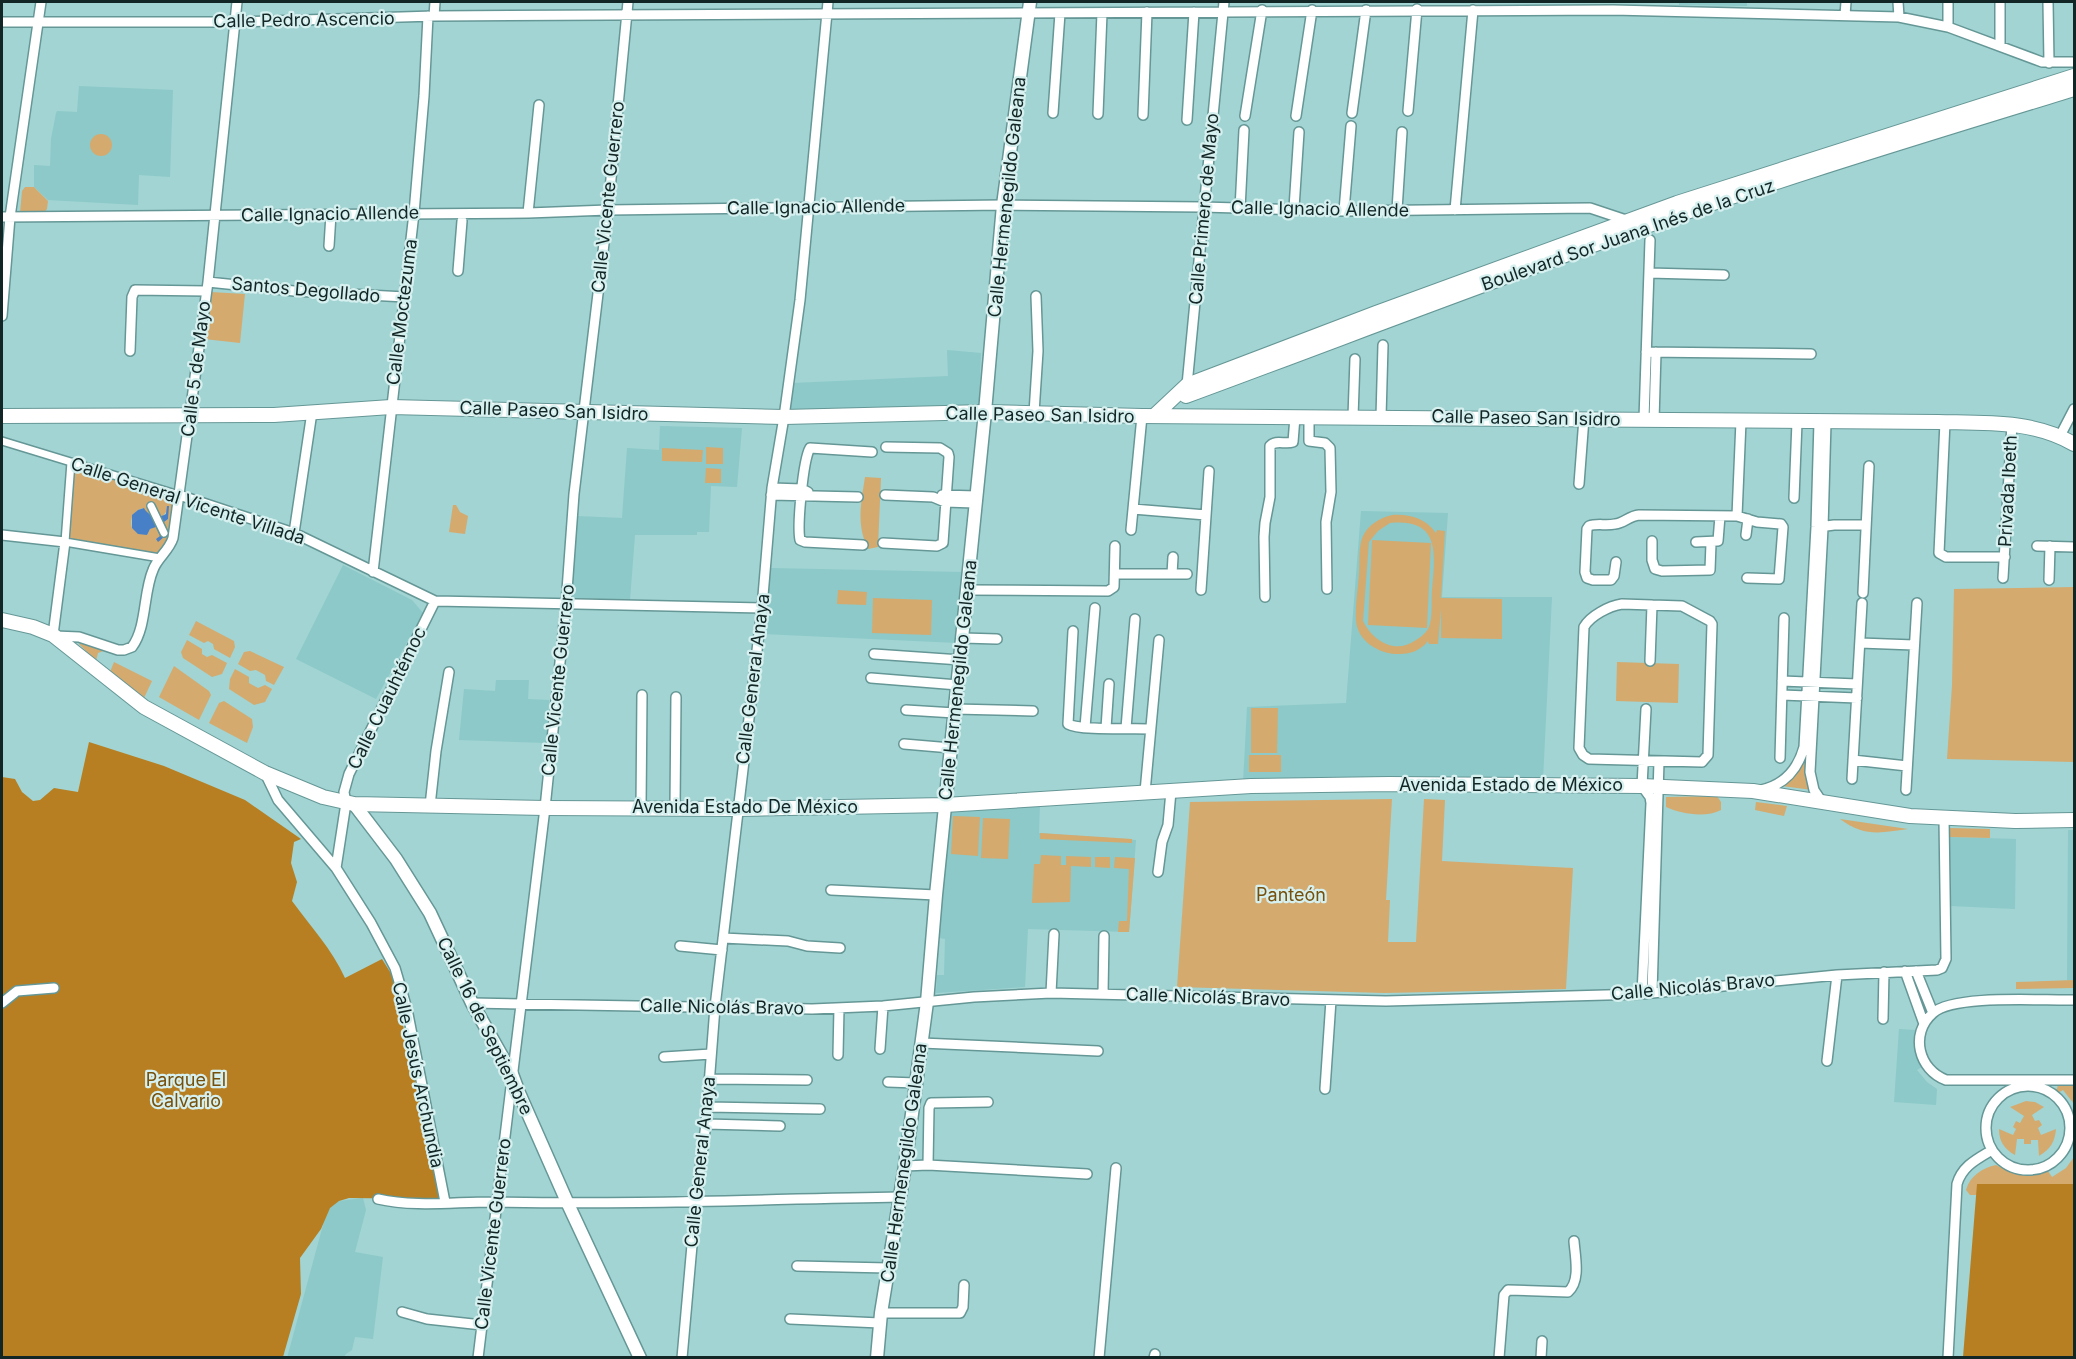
<svg xmlns="http://www.w3.org/2000/svg" width="2076" height="1359" font-family="Inter,sans-serif">
  <style>
    .built { fill: #8cc9c8 }
    .green { fill: #d4aa6f; fill-rule: evenodd }
    .forest { fill: #b77f21 }
    .water { fill: #4780c6 }
    .lines { fill: none; stroke-linecap: round; stroke-linejoin: round }
    .pedestrian-casing { stroke: #659796; stroke-width: 10 }
    .minor-casing { stroke: #659796; stroke-width: 12 }
    .tertiary-casing { stroke: #659796; stroke-width: 15 }
    .secondary-casing { stroke: #659796; stroke-width: 16 }
    .pedestrian { stroke: #fff; stroke-width: 7 }
    .minor { stroke: #fff; stroke-width: 9 }
    .tertiary { stroke: #fff; stroke-width: 12 }
    .secondary { stroke: #fff; stroke-width: 14 }
    .labels { text-anchor: middle; stroke-width: 4.5; stroke-linejoin: round; paint-order: stroke }
    .street-label { font-size: 18px; fill: #122626; stroke: #d6f0ef }
    .park-label { font-size: 18px; fill: #764f0b; stroke: #d6f0ef }
  </style>
  <rect width="100%" height="100%" fill="#a1d4d3"/>
  <path class="built" d="M1679,2h68v4l-68,-1z
    M79,86l94,4 -3,87 -31,-2 -1,30 -90,-5 -14,-13v-22l16,1 1,-27 5,-26 1,-2 20,1z
    M947,350l34,3 -2,54 -189,5 3,-29 155,-7z
    M660,426l82,2 -5,59 -26,-1 -2,46h-12v3h-62l-5,65 -59,-2 6,-82 45,2 5,-70 32,2z
    M1361,511l87,2 -6,84h110l-9,183 -300,3 4,-76 99,-4z
    M343,565l69,35 11,13 -47,86 -80,-40z
    M770,568l192,4 -4,71 -195,-9z
    M496,680h33l-1,19 21,1 -2,43 -88,-3 5,-51 31,2z
    M1040,805l-1,28 97,7 -7,92 -101,-3 -3,58 -89,6 1,-18h7l1,-36 -6,-1 11,-127z
    M2068,830h6v150h-7z
    M1949,837l67,2 -1,70 -64,-3z
    M1899,1029l17,1v24l6,13 -5,3 10,12 10,7 -1,16 -42,-3z
    M363,1198l3,12 -11,42 28,5 -10,82 -18,-2 -3,13 -6,4 -2,3 -57,1 39,-144 4,-7 9,-6z"/>
  <path class="green" d="M90 145a11 11 0 1 1 22 0a11 11 0 1 1-22 0Z
    M25,187h9l14,14 -1,8 -4,5 -23,-1 2,-22z
    M211,292l34,2 -5,49 -36,-4z
    M706,447l17,1v16h-17z
    M662,448l41,2 -1,12 -40,-1z
    M72,464l104,28 -7,51 -7,8 -11,4 -84,-16zM143,508c5,8 12,8 20,8l3,-4 2,7 -8,6 3,14 -7,-13 -6,3 -3,6 -15,-7c-3,-10 2,-17 11,-20z
    M706,468l15,1v14h-16z
    M865,477l16,1 -3,69 -10,2c-12,-25 -7,-46 -3,-72z
    M453,505h3l4,7 8,4 -3,18 -16,-2z
    M1392,515c18,-1 33,3 44,18l1,-3 8,1 -4,67 61,1v40l-61,-1v-29l-3,35h-9l-1,-3c-7,9 -17,13 -28,13 -19,1 -43,-12 -44,-34 -1,-15 2,-31 3,-46 1,-12 -1,-27 4,-38 6,-12 17,-18 29,-21zM1390,523c51,-5 45,31 42,67 -1,10 1,26 -3,37 -2,5 -8,10 -13,13 -21,15 -43,1 -53,-19l6,-79 9,-11z
    M1372,540l59,3 -4,85 -59,-3z
    M2074,587v175l-127,-3 5,-74 2,-96z
    M838,590l29,2 -1,13 -29,-1z
    M873,598l59,2 -1,35 -59,-2z
    M196,621l38,20 1,6 -5,11 -16,-9 -1,-5 -5,-3 -4,2 -15,-8z
    M187,640l15,9v5l5,3 5,-2 15,8 -5,11 -10,3 -29,-19 -2,-6z
    M81,642l25,8 -8,3 -2,8 -17,-17z
    M250,651l34,16 -10,18 -8,-4 -1,-6 -9,-5 -6,1 -12,-7 6,-12z
    M114,662l38,19 -8,17 -34,-26z
    M1617,662l62,2 -1,39 -62,-2z
    M174,666l35,25 2,4 -12,25 -40,-23z
    M235,669l14,8v6l9,5 7,-3 7,4 -7,13 -11,3 -25,-16 1,-10z
    M224,701l28,18 1,8 -6,16 -38,-20 10,-20z
    M1251,708h27l-1,45h-26z
    M1249,755h32v17h-32z
    M1805,759l1,13 6,18 -30,-4 14,-13z
    M1717,796l4,6v8c-15,8 -40,4 -55,-3v-10z
    M1392,799l-6,101h4l-2,42h28l8,-143 21,1 -3,61 131,7 -7,121 -182,4 -207,-6 13,-185z
    M1756,802l31,4 -3,10 -29,-6z
    M953,816l27,1 -2,39 -27,-2z
    M983,818l27,1 -2,40 -27,-1z
    M1840,819l68,10c-28,4 -44,8 -68,-10z
    M1949,828l41,1v9l-41,-1z
    M1040,833l92,6v4l-92,-4z
    M1041,855l20,1v9h5v-9l25,1v10l-20,-1 -1,36 -38,1 2,-39h6z
    M1095,857h15v11l-15,-1z
    M1115,857l20,1 -6,74h-11l1,-11h8l2,-52 -15,-1z
    M2074,980v8l-58,1v-7z
    M2062,1084h12v20l-11,-14 -5,3 -2,-1 2,-7z
    M2026,1101l9,1 9,5 -12,8 3,6 4,-1 3,5 -4,3 3,7 15,-6c-1,12 -5,20 -17,27l-1,-16h-7v4h-7v-5h-7l-2,16c-11,-6 -16,-14 -16,-26l14,6 3,-6 -3,-2 3,-6 4,2 4,-7 -14,-9z
    M2074,1157v27h-96l-1,11h-7l-4,-5c4,-14 16,-22 30,-25 19,9 30,15 52,6l4,6 14,-9z"/>
  <path class="forest" d="M89,742l75,24 81,34 56,39 -7,3 -3,21 6,19 -5,19c19,26 40,48 53,77l37,-19 10,16 49,224 -92,-1 -10,3 -9,7 -9,21 -21,29 1,36 -18,63h-281v-580l13,2 7,13 11,9 7,-1 14,-12 24,4z
    M1977,1184h97v173h-111z"/>
  <path class="water" d="M167,506h2l-1,13 -8,6 4,12 -6,5 -2,-3 4,-3 -4,-9 -6,2 -3,6 -9,-1 -6,-6v-13l6,-5 6,-2c4,8 15,11 22,6z"/>
  <g class="lines">
    <defs>
      <path id="pedestrian" d="M2,441l177,54
        M71,462l-6,80 95,16
        M151,506l13,27"/>
      <path id="minor" d="M1898,2l1,15
        M2000,2v44
        M2048,2l1,61
        M1845,15l1,-13
        M434,16l1,-14
        M2,22h232l200,-6 1179,-6 286,7 49,10 94,35h32
        M1948,27v-25
        M1408,111l9,-102
        M1053,113l7,-100
        M1352,113l14,-103
        M1098,114l4,-101
        M1143,115l4,-103
        M1245,116l17,-106
        M1296,116l16,-106
        M1187,120l7,-108
        M1294,208l5,-76
        M1240,209l4,-79
        M1397,210l5,-78
        M1455,210l18,-200
        M1344,211l7,-85
        M528,213l11,-108
        M2,217l526,-4 80,-3 395,-5 200,2 141,4 246,-3 39,13
        M329,246l2,-32
        M458,271l4,-50
        M1649,273l75,2
        M208,282l86,9 111,6
        M2,316l8,-99 31,-215
        M130,351l2,-54 3,-7 71,1
        M1646,352l165,2
        M1187,385l37,-383
        M1034,413l4,-62 -2,-55
        M1309,417v24l16,2 5,5 1,44 -5,30 1,67
        M1353,417l2,-58
        M1381,417l2,-72
        M1644,419l6,-179
        M1654,420l2,-68
        M1945,422l-6,131 7,4h59
        M2060,436l14,-27
        M1579,484l5,-66
        M772,488l30,1 6,3
        M179,495l115,38 141,68 327,7
        M771,495l87,2
        M885,495l48,2 12,5 30,1
        M942,495l34,1
        M1794,498l3,-76
        M1133,509l73,6
        M1737,516l4,-95
        M1819,527l15,-2h32
        M1131,530l11,-114
        M294,533l18,-121
        M2,535l63,7 -12,93
        M1746,535l2,-16
        M1652,541v19l3,9 7,2 48,-1 1,-27
        M1696,542l22,-1 2,-25
        M883,543l54,3 6,-3 6,-86 -1,-4 -8,-5 -54,-1
        M863,545l-58,-3 -5,-2c-3,-14 3,-80 10,-92l62,4
        M2037,546l37,1
        M1616,562l-2,14 -3,4h-18l-6,-2 -2,-6 2,-43 2,-3c8,-3 17,0 26,-2 9,-1 14,-8 24,-9l98,1 20,6 24,2 2,3 -4,52 -32,-1
        M373,572l41,-359 10,-117 4,-80
        M1115,574h72
        M1172,574l1,-17
        M2003,578l9,-154
        M2049,580l1,-34
        M967,590l141,1 6,-4 1,-41
        M1201,590l8,-119
        M1863,593l6,-127
        M1265,597l-1,-60 1,-14 5,-26v-51c6,-7 15,-1 23,-4l2,-25
        M1622,604l60,2 28,15 2,3 -4,131 -6,7 -113,-3 -6,-4 -4,-7 5,-121c6,-11 25,-21 38,-23z
        M1073,631l-5,93c12,7 65,4 82,5
        M55,636l24,1 39,13h6l8,-3c15,-20 11,-54 21,-77 4,-12 16,-19 20,-32l35,-256 29,-280
        M963,638l34,1
        M1860,643l54,2
        M874,654l87,6
        M1650,661l2,-56
        M871,678l87,7
        M1782,681l75,3
        M1782,695l75,3
        M955,709l78,2
        M906,710l49,3
        M1085,727l10,-119
        M1106,728l3,-44
        M1126,728l9,-109
        M904,744l47,4
        M1780,758l4,-140
        M1853,760l54,6
        M265,773l13,27 58,68 35,55 24,45 12,41 38,193
        M1852,779l10,-176
        M1761,790c23,-5 37,-21 43,-43l12,-220 3,-105
        M1906,790l11,-187
        M1145,792l14,-152
        M1822,802l-8,-12 -4,-18 13,-244 3,-106
        M430,806l6,-55 13,-79
        M641,808l1,-113
        M675,808l1,-111
        M336,868l10,-65 -2,-11 5,-18 86,-173
        M1158,872l4,-30 6,-17 3,-34
        M831,890l105,5
        M723,938l65,3 19,5 33,2
        M680,946l42,4
        M1905,971l19,53
        M1916,971l17,42
        M1051,993l3,-59
        M1652,993l7,-232
        M1103,994l1,-58
        M1642,994l9,-191 -1,-6 -8,-11 4,-77
        M2074,1000c-30,1 -120,-6 -141,13 -24,21 -14,57 13,67h128
        M2,1003l15,-12 37,-3
        M472,1003l340,6 71,-3 91,-9 77,-4 335,8 256,-7 195,-19 100,-5 5,-2 4,-9 -2,-141
        M1883,1019l1,-47
        M922,1043l176,8
        M880,1049l3,-43
        M838,1055l1,-47
        M664,1057l47,-3
        M1827,1061l10,-86
        M709,1079l98,1
        M888,1082l28,1
        M1986 1128a42 42 0 1 1 84 0a42 42 0 1 1-84 0Z
        M1325,1089l6,-89
        M707,1107l113,2
        M706,1124l74,2
        M928,1165l1,-57 2,-5 57,-1
        M905,1166l23,-1 159,9
        M378,1199c39,9 82,2 122,3 133,3 267,-3 400,-5
        M797,1266l91,2
        M402,1312l25,7 55,6
        M881,1313h79l3,-6 1,-22
        M790,1319l90,4
        M478,1358l67,-550 21,-204 8,-110 34,-284 20,-208
        M682,1358l14,-158 10,-76 9,-117 47,-399 10,-120 12,-71 16,-117 28,-298
        M1099,1358l17,-190
        M1154,1358l1,-4
        M1499,1358l5,-63 4,-5 60,2c13,-11 7,-36 6,-51
        M1541,1358l1,-17
        M1948,1358l9,-174c5,-18 20,-25 35,-34"/>
      <path id="tertiary" d="M354,804l42,55 34,54 42,90 40,71 7,19 49,111 72,154
        M877,1358l4,-45 24,-147 22,-164 9,-107 49,-483 18,-207 27,-203"/>
      <path id="secondary" d="M1186,396c133,-49 265,-100 399,-148 161,-59 326,-109 489,-159
        M2,416l272,-1 117,-8 393,10 201,-5 157,4 796,6c47,1 95,-2 136,22
        M1154,416l33,-31 189,-72 301,-110 397,-127
        M2,620l31,7 20,8 91,72 121,66 58,24 31,7 191,4 192,1 208,-4 306,-19 138,-2 253,2 111,5 157,25 105,5 59,-1"/>
    </defs>
    <use href="#pedestrian" class="pedestrian-casing"/>
    <use href="#minor" class="minor-casing"/>
    <use href="#tertiary" class="tertiary-casing"/>
    <use href="#secondary" class="secondary-casing"/>
    <use href="#pedestrian" class="pedestrian"/>
    <use href="#minor" class="minor"/>
    <use href="#tertiary" class="tertiary"/>
    <use href="#secondary" class="secondary"/>
  </g>
  <g class="labels">
    <g class="street-label">
      <text transform="translate(304 20) rotate(-1)" y="6">Calle Pedro Ascencio</text>
      <text transform="translate(608 197) rotate(-84)" y="6">Calle Vicente Guerrero</text>
      <text transform="translate(1007 197) rotate(-84)" y="6">Calle Hermenegildo Galeana</text>
      <text transform="translate(816 207) rotate(-1)" y="6">Calle Ignacio Allende</text>
      <text transform="translate(1204 209) rotate(-85)" y="6">Calle Primero de Mayo</text>
      <text transform="translate(1320 209) rotate(1)" y="6">Calle Ignacio Allende</text>
      <text transform="translate(330 214) rotate(-1)" y="6">Calle Ignacio Allende</text>
      <text transform="translate(1628 235) rotate(-19)" y="6">Boulevard Sor Juana Inés de la Cruz</text>
      <text transform="translate(306 290) rotate(5)" y="6">Santos Degollado</text>
      <text transform="translate(402 312) rotate(-83)" y="6">Calle Moctezuma</text>
      <text transform="translate(196 369) rotate(-83)" y="6">Calle 5 de Mayo</text>
      <text transform="translate(554 411) rotate(2)" y="6">Calle Paseo San Isidro</text>
      <text transform="translate(1040 415) rotate(1)" y="6">Calle Paseo San Isidro</text>
      <text transform="translate(1526 418) rotate(1)" y="6">Calle Paseo San Isidro</text>
      <text transform="translate(2008 491) rotate(-87)" y="6">Privada Ibeth</text>
      <text transform="translate(188 501) rotate(18)" y="6">Calle General Vicente Villada</text>
      <text transform="translate(753 679) rotate(-83)" y="6">Calle General Anaya</text>
      <text transform="translate(558 680) rotate(-84)" y="6">Calle Vicente Guerrero</text>
      <text transform="translate(958 680) rotate(-84)" y="6">Calle Hermenegildo Galeana</text>
      <text transform="translate(387 698) rotate(-64)" y="6">Calle Cuauhtémoc</text>
      <text x="1511" y="791">Avenida Estado de México</text>
      <text x="745" y="813">Avenida Estado De México</text>
      <text transform="translate(1693 987) rotate(-5)" y="6">Calle Nicolás Bravo</text>
      <text transform="translate(1208 997) rotate(2)" y="6">Calle Nicolás Bravo</text>
      <text transform="translate(722 1007) rotate(1)" y="6">Calle Nicolás Bravo</text>
      <text transform="translate(485 1026) rotate(64)" y="6">Calle 16 de Septiembre</text>
      <text transform="translate(418 1075) rotate(78)" y="6">Calle Jesús Archundia</text>
      <text transform="translate(700 1162) rotate(-84)" y="6">Calle General Anaya</text>
      <text transform="translate(904 1163) rotate(-82)" y="6">Calle Hermenegildo Galeana</text>
      <text transform="translate(493 1234) rotate(-83)" y="6">Calle Vicente Guerrero</text>
    </g>
    <g class="park-label">
      <text x="1291" y="901">Panteón</text>
      <text x="186" y="1086">Parque El<tspan x="186" dy="21">Calvario</tspan></text>
    </g>
  </g>
  <rect width="2076" height="1359" fill="none" stroke="#122626" stroke-width="6"/>
</svg>
